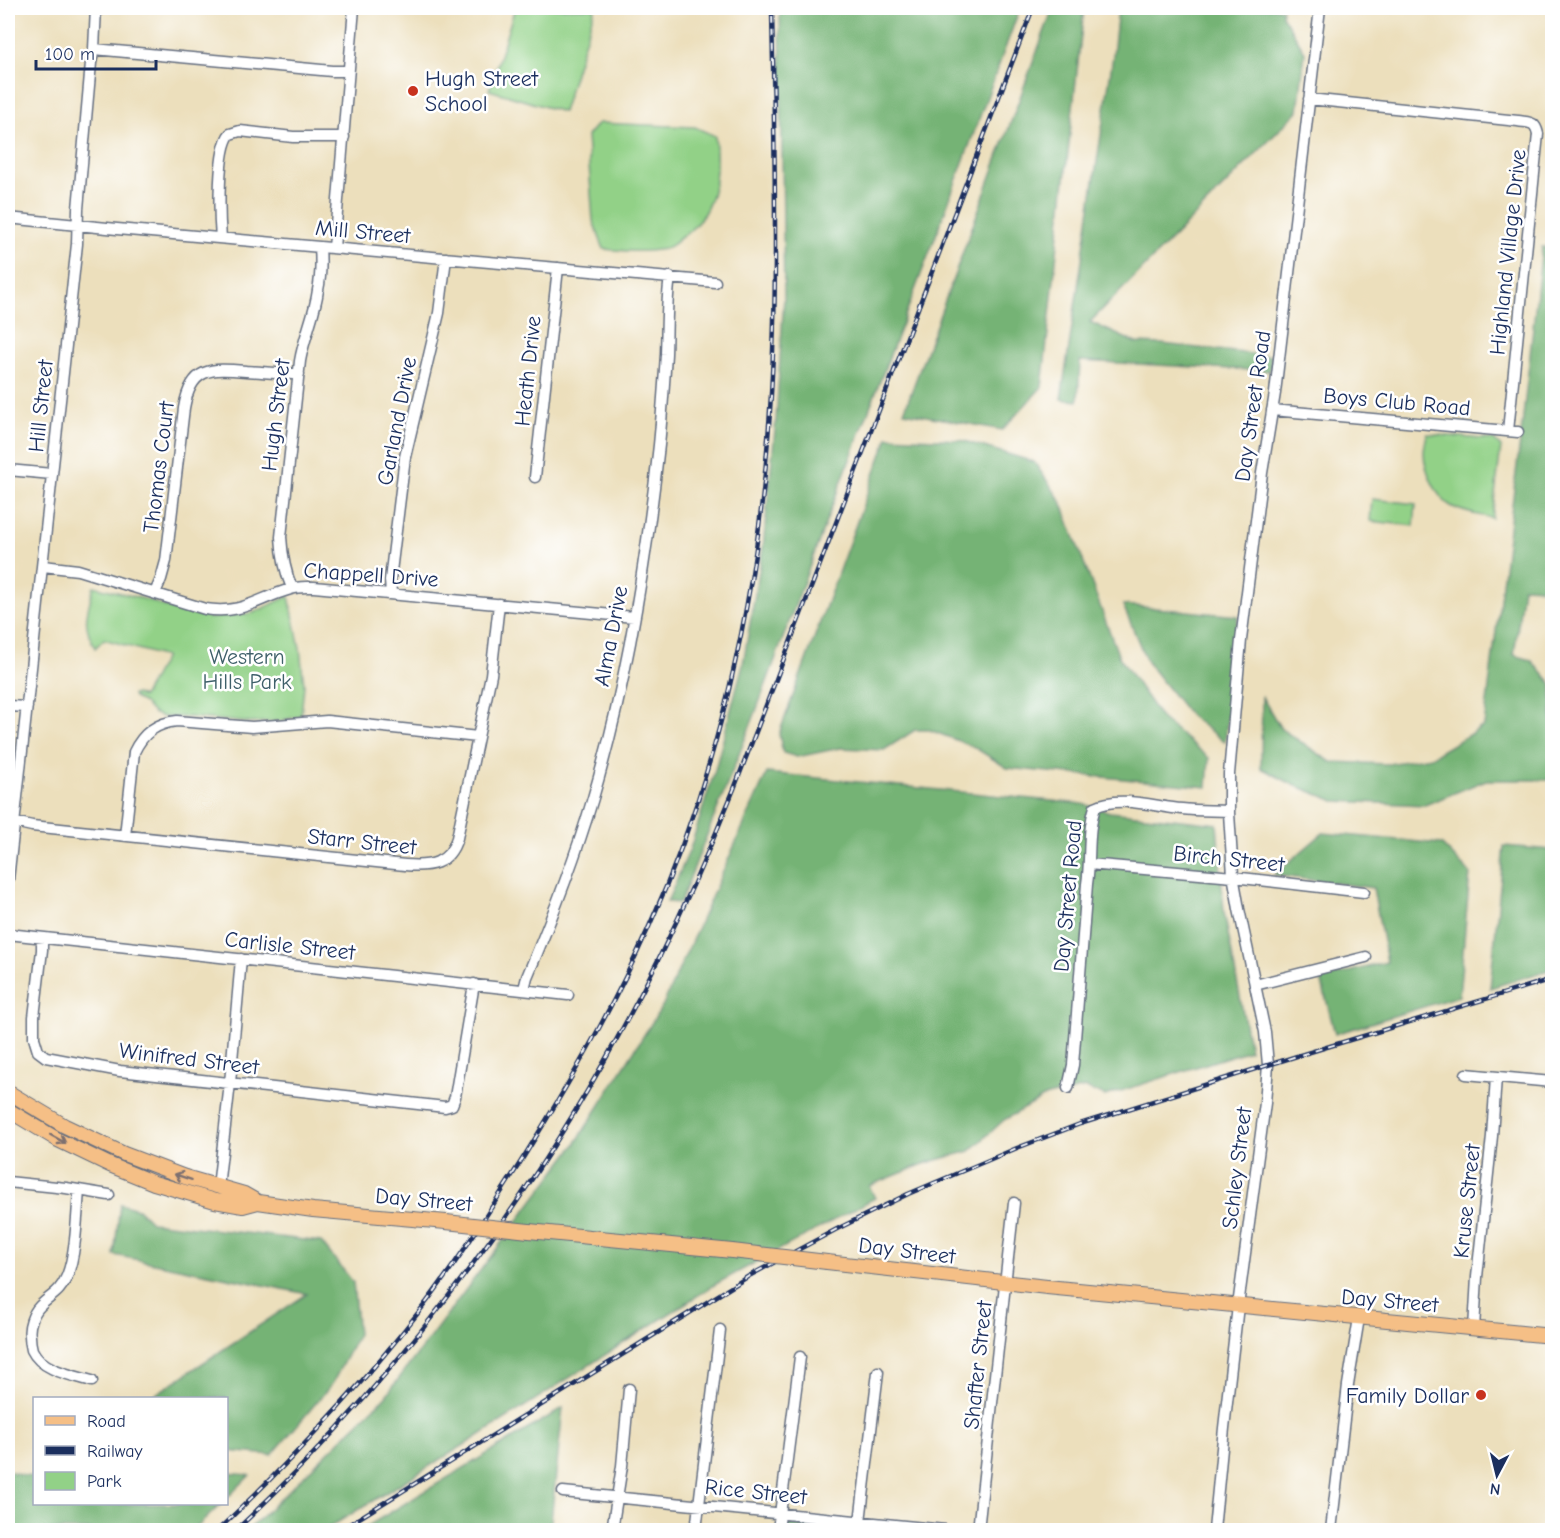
<svg xmlns="http://www.w3.org/2000/svg" width="1560" height="1538" font-family="'Comic Neue',sans-serif">
  <style>
    .green { fill: #92d187; stroke: #568072; stroke-width: 1.5 }
    .forest { fill: #75b374; stroke: #487169; stroke-width: 1.5 }
    .lines { fill: none; stroke-linecap: round; stroke-linejoin: round }
    .minor-casing { stroke: #646d7f; stroke-width: 13 }
    .major-casing { stroke: #646d7f; stroke-width: 16 }
    .minor { stroke: #fff; stroke-width: 10 }
    .major { stroke: #f5bf86; stroke-width: 14 }
    .rail-casing { stroke: #1b2f5e; stroke-width: 4.5 }
    .rail { stroke: #fff; stroke-width: 2; stroke-dasharray: 7; stroke-linecap: butt }
    .major-bridge-casing { stroke: #646d7f; stroke-width: 16; stroke-linecap: butt }
    .major-bridge { stroke: #f5bf86; stroke-width: 14 }
    .oneway { stroke: #7d7070 }
    .poi-dot { fill: #c8321e; stroke: #fff; stroke-width: 2 }
    .labels { text-anchor: middle; stroke-width: 5; stroke-linejoin: round; paint-order: stroke }
    .poi-label { font-size: 22px; fill: #1b2f5e; stroke: #fff; text-anchor: start }
    .street-label { font-size: 22px; fill: #1b2f5e; stroke: #fff }
    .park-label { font-size: 22px; fill: #3f606a; stroke: #fff }
  </style>
  <rect width="100%" height="100%" fill="#fff"/>
  <filter id="ink" filterUnits="userSpaceOnUse"><feTurbulence type="fractalNoise" baseFrequency=".0167" numOctaves="2"/><feDisplacementMap in="SourceGraphic" scale="12" xChannelSelector="R" yChannelSelector="G"/><feConvolveMatrix kernelMatrix="1 2 1 2 8 2 1 2 1" color-interpolation-filters="sRGB"/></filter>
  <filter id="wash" filterUnits="userSpaceOnUse"><feTurbulence type="fractalNoise" baseFrequency=".008" numOctaves="4" result="noise"/><feDisplacementMap in="SourceGraphic" scale="24" xChannelSelector="R" yChannelSelector="G"/><feGaussianBlur stdDeviation="1.35" result="paint"/><feColorMatrix in="noise" values="0 0 0 0 0 0 0 0 0 0 0 0 0 0 0 0 0 1.4 0 .05"/><feComposite in="paint" operator="in"/></filter>
  <g filter="url(#wash)">
    <rect width="100%" height="100%" fill="#ecdfbc"/>
    <path class="green" d="M515,8h80l-32,104 -74,-22z
      M598,123l97,4 20,9c4,40 1,79 -36,103 -4,4 -10,8 -15,10 -20,4 -41,2 -60,0l-11,-28 -6,-85z
      M1427,434l67,6 7,7 -9,71c-13,-3 -29,-5 -41,-12 -14,-7 -27,-37 -27,-53 0,-6 2,-13 3,-19z
      M1372,499l44,5 -2,22 -44,-5z
      M94,586l54,14 26,10 37,8 42,-5 36,-17 11,52 4,37 -3,31 -21,5 -29,2 -63,-6h-25l-10,-4 -9,-10 -10,-5 -1,-3 3,-1 7,3 22,-40 -61,-18 -9,9c-14,-27 -8,-34 -1,-62z"/>
    <path class="forest" d="M780,8h240l-82,222 -112,292 -71,192 -75,189 -13,-1 23,-53 25,-79 28,-106 20,-116 13,-128 8,-123z
      M1053,8h31l-42,379 -40,43 -98,-18z
      M1118,8h164v7l23,37 -7,59 -208,211 46,21 26,1 109,12 -1,15 -190,-10 -2,40 -17,-2 52,-343z
      M1542,247l10,1v321l-7,19 -22,-1 -9,68 17,5 21,24v96h-66l-61,25 -90,-4 -41,-16 -33,-17 1,-71 19,32 50,33 57,2 43,-7 53,-31 38,-300z
      M888,437l73,3 73,22 27,39 58,156 42,61 48,40 -2,29 -200,-19 -33,-21 -44,-17h-15l-31,20 -44,-2 -43,9 -14,-4 -4,-19z
      M1123,605l115,11 -13,126 -35,-26 -43,-54z
      M767,773l316,31 27,8 107,12 7,88 26,138 -145,46 -19,-8 -39,8 -43,24 -34,31 -44,12 -57,23 6,12 -161,87 -240,154 -149,91h-77l137,-133 189,-251 89,-141z
      M1323,833l118,11 29,29 -11,123 -124,38 -14,-55 66,-17 -14,-74 -99,-13z
      M1504,846l48,4v119l-62,19z
      M120,1204l18,5 13,13 170,20 32,40 5,52 -26,50 -60,71 -45,-4 -1,-53h-76l157,-104 -193,-39z
      M563,1408l-13,122h-189z
      M8,1471l23,6 3,-2v29h187l-27,26h-186z
      M227,1473l23,2 -23,23 -1,-25z
      M788,1524l63,6h-63z"/>
  </g>
  <g filter="url(#ink)">
    <g class="lines">
      <defs>
        <path id="minor" d="M94,49l238,22h16
          M1309,99l209,22c12,2 17,0 20,13l-30,297
          M8,218l109,11 598,53
          M221,238c-2,-22 -4,-89 9,-104l10,-3 53,6h51
          M334,248l20,-240
          M1272,410l246,22
          M8,470l44,4
          M535,477l23,-209
          M43,566l35,4 127,39c38,6 53,-11 86,-20 7,-3 16,-2 23,-2l320,30
          M292,588c-7,-16 -10,-34 -11,-51l19,-176c4,-24 15,-47 18,-71 3,-14 3,-29 2,-43
          M155,593l6,-14 5,-18 18,-153c7,-41 26,-40 62,-37 18,1 35,3 53,3
          M391,593l-1,-13 15,-123 34,-144 7,-55
          M8,706l19,1
          M14,822l18,4 373,39c24,2 44,0 52,-27l34,-163 8,-71
          M125,836l9,-84c9,-19 22,-29 43,-31l75,6 75,-6 151,16
          M1089,864l144,13 131,15
          M8,880l69,-636 1,-35 13,-146 3,-14 2,-41
          M8,934l560,61
          M42,938v12l-8,67v21l4,13 8,6 74,14 325,36 7,-2 3,-8 19,-113
          M1255,985l111,-28
          M524,989l3,-12c25,-59 48,-118 66,-179 34,-115 53,-234 66,-353 3,-30 5,-60 7,-91 1,-25 0,-51 4,-77
          M1466,1074l86,8
          M1068,1088l5,-23 14,-181c4,-26 0,-52 8,-77 25,-12 61,0 87,2 16,2 32,1 47,2
          M8,1182l58,6 43,7
          M218,1187l12,-104 11,-124
          M79,1190c-2,25 -3,64 -12,86 -7,17 -16,19 -27,30 -7,7 -12,21 -10,30 0,4 1,10 2,14 10,21 40,25 60,31
          M1474,1329l3,-52 15,-141 4,-59
          M563,1492l382,38
          M612,1530l10,-64 7,-77
          M696,1530l24,-200
          M778,1530l22,-173
          M859,1530l19,-158
          M978,1530l36,-327
          M1214,1530l10,-102 14,-122 27,-203 3,-38 -3,-33 -26,-123 -6,-34 -4,-62v-39l12,-134 21,-167 13,-80 45,-385
          M1331,1530l17,-145 11,-67"/>
        <path id="major" d="M8,1092l57,34 59,28 61,23 59,17 14,8
          M8,1110l50,30 52,25 44,18 61,18 28,5 15,-4 55,8 133,12
          M529,1231l203,20
          M827,1262l220,25 505,49"/>
      </defs>
      <use href="#minor" class="minor-casing"/>
      <use href="#major" class="major-casing"/>
      <use href="#minor" class="minor"/>
      <use href="#major" class="major"/>
      <defs>
        <path id="rail" d="M218,1530c72,-68 139,-139 200,-217 37,-47 68,-97 100,-147 48,-77 93,-154 130,-237 54,-120 89,-251 108,-381 26,-179 19,-361 16,-540
          M236,1530c173,-161 318,-359 423,-572 27,-55 52,-112 75,-169l299,-781
          M340,1530l409,-254 88,-47 71,-35 109,-46 63,-24 217,-68 255,-77"/>
      </defs>
      <use href="#rail" class="rail-casing"/>
      <use href="#rail" class="rail"/>
      <defs>
        <path id="major-bridge" d="M446,1222l83,9
          M732,1251l95,11"/>
      </defs>
      <use href="#major-bridge" class="major-bridge-casing"/>
      <use href="#major-bridge" class="major-bridge"/>
    </g>
    <defs><path id="oneway-shaft" d="M-6 0H5M1.5-3L5.5 0L1.5 3" fill="none" stroke-width="1.6" stroke-linecap="round" stroke-linejoin="round" transform="scale(1.5)"/></defs>
    <g class="oneway">
      <use href="#oneway-shaft" transform="translate(58 1139) rotate(29)"/>
      <use href="#oneway-shaft" transform="translate(183 1177) rotate(-162)"/>
    </g>
  </g>
  <g class="poi-dot">
    <circle cx="413" cy="91" r="6"/>
    <circle cx="1481" cy="1395" r="6"/>
  </g>
  <g class="labels">
    <g class="poi-label">
      <text x="425" y="86">Hugh Street<tspan x="425" dy="25">School</tspan></text>
      <text x="1469" y="1403" text-anchor="end">Family Dollar</text>
    </g>
    <g class="street-label">
      <text transform="translate(363 231) rotate(5)" y="8">Mill Street</text>
      <text transform="translate(1507 252) rotate(-84)" y="8">Highland Village Drive</text>
      <text transform="translate(527 371) rotate(-84)" y="8">Heath Drive</text>
      <text transform="translate(1397 401) rotate(5)" y="8">Boys Club Road</text>
      <text transform="translate(40 406) rotate(-84)" y="8">Hill Street</text>
      <text transform="translate(1252 406) rotate(-82)" y="8">Day Street Road</text>
      <text transform="translate(275 415) rotate(-83)" y="8">Hugh Street</text>
      <text transform="translate(396 421) rotate(-79)" y="8">Garland Drive</text>
      <text transform="translate(158 467) rotate(-83)" y="8">Thomas Court</text>
      <text transform="translate(371 574) rotate(4)" y="8">Chappell Drive</text>
      <text transform="translate(610 636) rotate(-79)" y="8">Alma Drive</text>
      <text transform="translate(362 841) rotate(6)" y="8">Starr Street</text>
      <text transform="translate(1229 858) rotate(6)" y="8">Birch Street</text>
      <text transform="translate(1067 896) rotate(-85)" y="8">Day Street Road</text>
      <text transform="translate(290 945) rotate(6)" y="8">Carlisle Street</text>
      <text transform="translate(189 1058) rotate(7)" y="8">Winifred Street</text>
      <text transform="translate(1236 1168) rotate(-83)" y="8">Schley Street</text>
      <text transform="translate(424 1199) rotate(5)" y="8">Day Street</text>
      <text transform="translate(1466 1201) rotate(-84)" y="8">Kruse Street</text>
      <text transform="translate(907 1250) rotate(7)" y="8">Day Street</text>
      <text transform="translate(1390 1300) rotate(5)" y="8">Day Street</text>
      <text transform="translate(977 1365) rotate(-84)" y="8">Shafter Street</text>
      <text transform="translate(756 1491) rotate(6)" y="8">Rice Street</text>
    </g>
    <g class="park-label">
      <text x="247" y="664">Western<tspan x="247" dy="25">Hills Park</tspan></text>
    </g>
  </g>
  <rect width="1560" height="1538" fill="none" stroke="#fff" stroke-width="30"/>
  <rect x="33" y="1397" width="195" height="108" fill="#ffffff" stroke="#a4acbf" stroke-width="1.5"/>
  <rect x="45" y="1416" width="30" height="9" fill="#f5bf86" stroke="#a4acbf" stroke-width="1.5"/>
  <text x="87" y="1427" font-size="18" fill="#1b2f5e">Road</text>
  <rect x="45" y="1446" width="30" height="9" fill="#1b2f5e" stroke="#a4acbf" stroke-width="1.5"/>
  <text x="87" y="1457" font-size="18" fill="#1b2f5e">Railway</text>
  <rect x="45" y="1472" width="30" height="18" fill="#92d187" stroke="#a4acbf" stroke-width="1.5"/>
  <text x="87" y="1487" font-size="18" fill="#1b2f5e">Park</text>
  <g transform="translate(1497 1475) rotate(187)" stroke="#ffffff" stroke-width="4.5" paint-order="stroke">
  <path d="M0-4.5L10 22L0 15L-10 22Z" fill="#1b2f5e"/>
  <text y="-9" font-size="16" font-weight="bold" text-anchor="middle" fill="#1b2f5e">N</text>
  </g>
  <path d="M36 60v9h120v-9" fill="none" stroke="#1b2f5e" stroke-width="3"/>
  <text x="45" y="60" font-size="18" fill="#1b2f5e" stroke="#ffffff" stroke-width="4.5" paint-order="stroke">100 m</text>
</svg>
